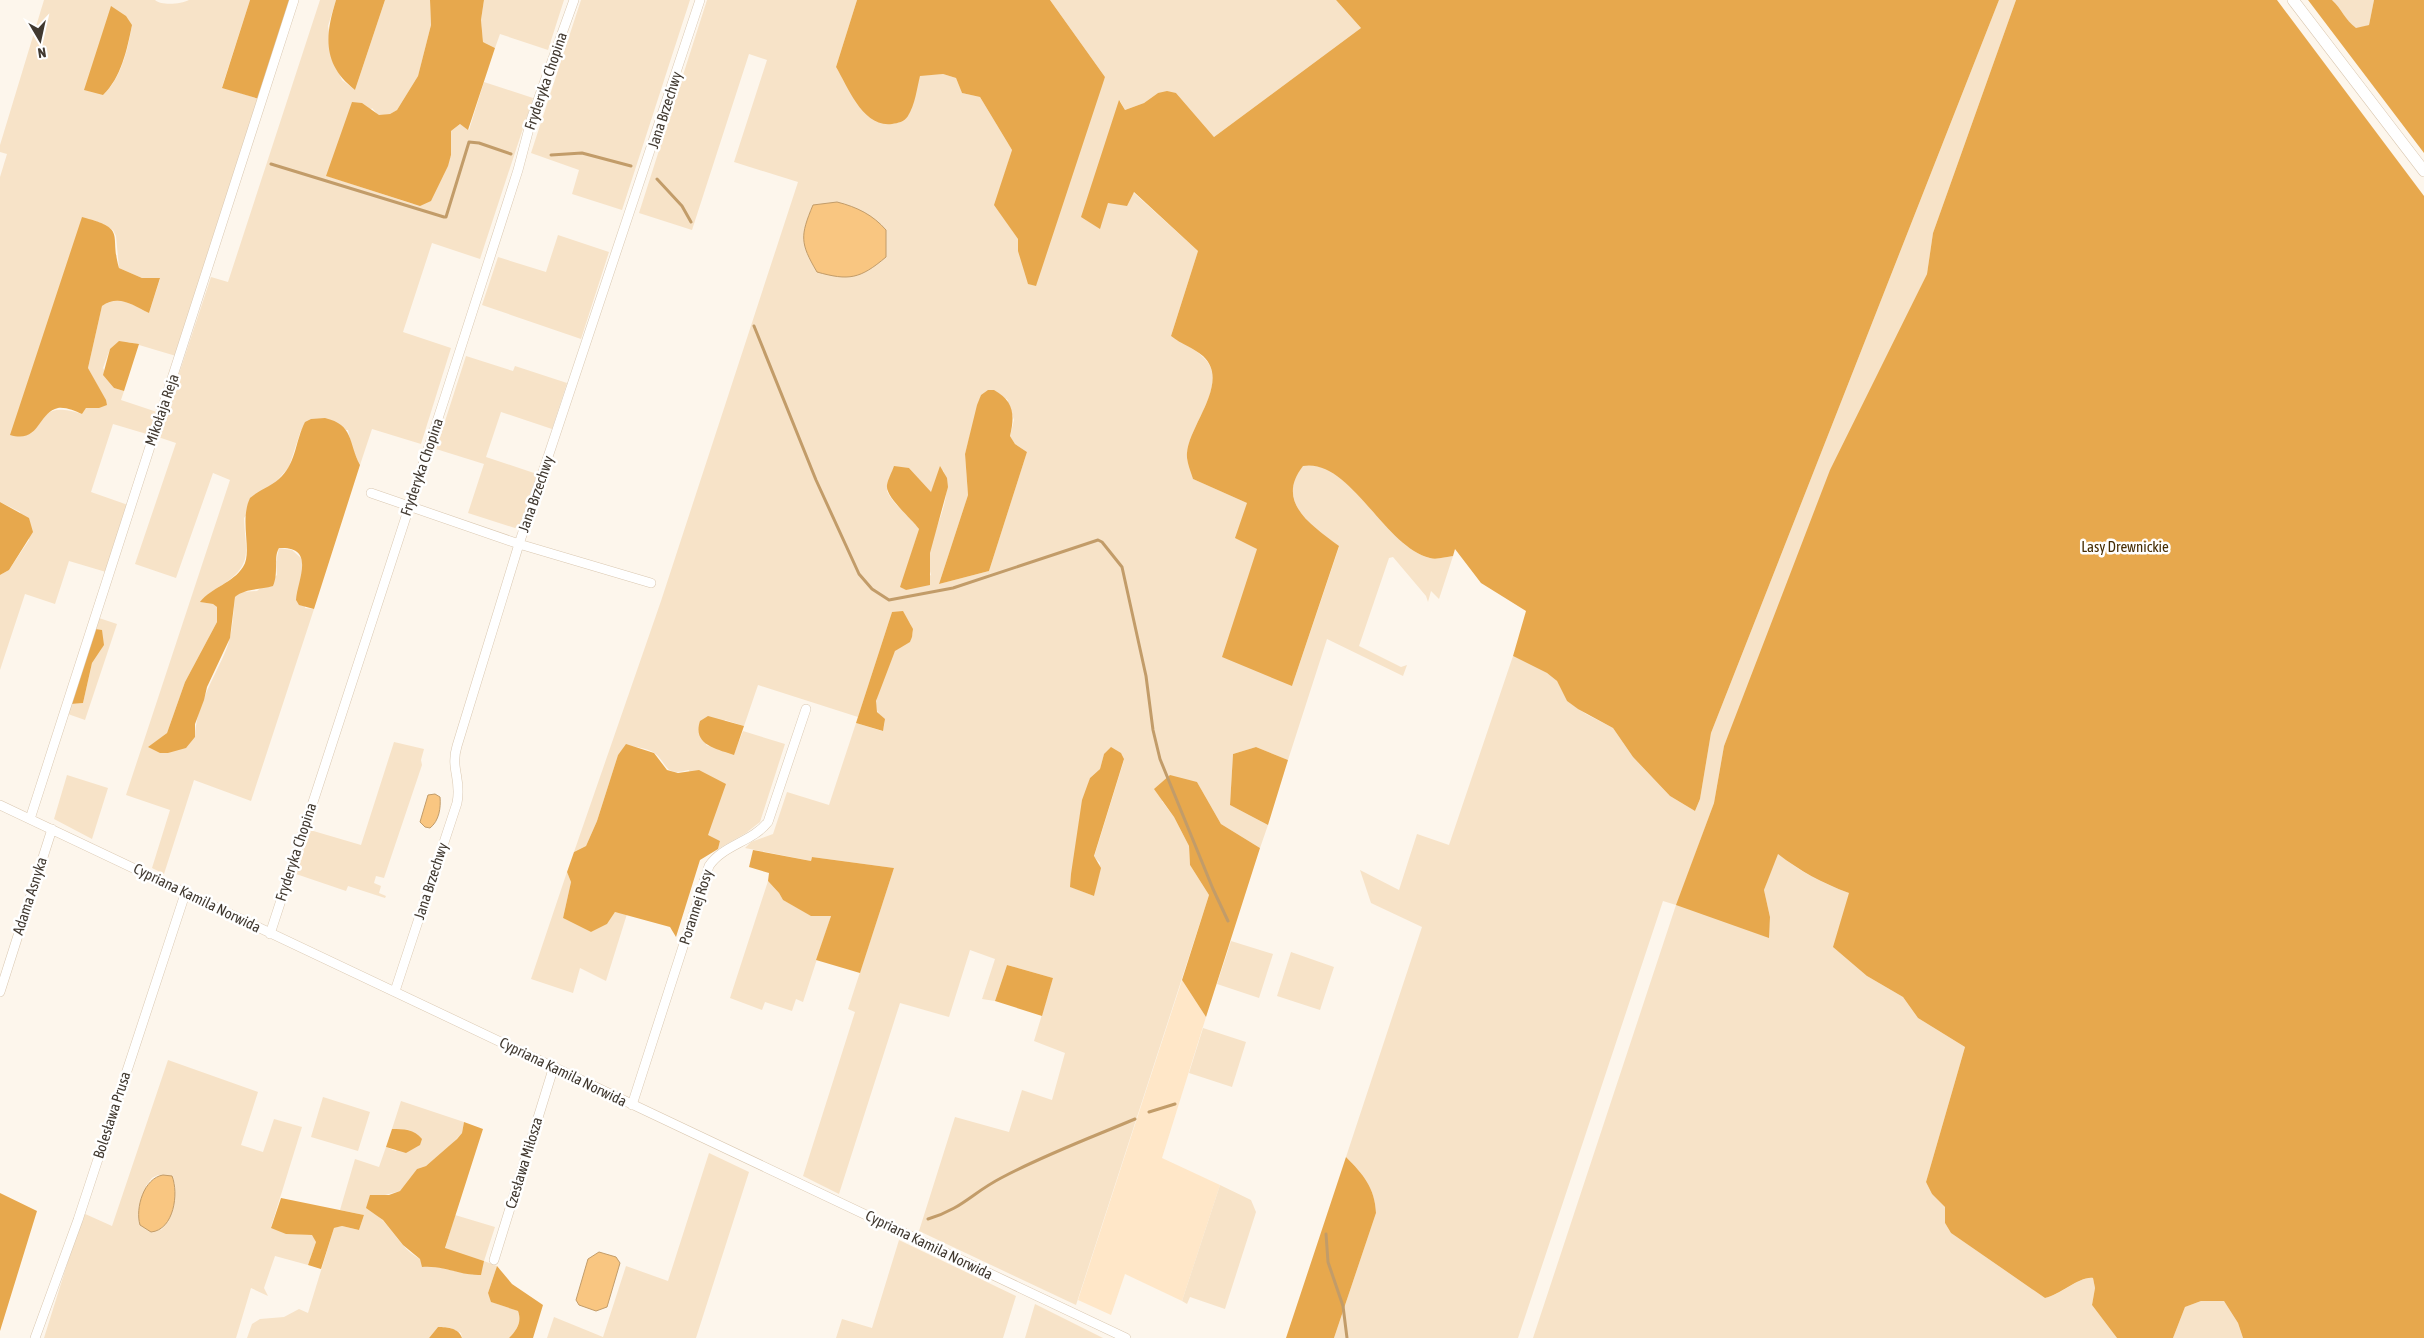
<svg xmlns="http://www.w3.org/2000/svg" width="2424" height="1338" font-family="'Asap Condensed',sans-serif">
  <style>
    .built { fill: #ffe7c8 }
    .green { fill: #f7e3c8; fill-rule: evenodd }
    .forest { fill: #e7a84d }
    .water { fill: #f9c681; stroke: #c29c69 }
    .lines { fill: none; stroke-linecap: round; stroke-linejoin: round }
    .stream { stroke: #c29c69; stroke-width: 3 }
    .minor-casing { stroke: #dac8b1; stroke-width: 10 }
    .secondary-casing { stroke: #dac8b1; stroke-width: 12 }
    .minor { stroke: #fff; stroke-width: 9 }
    .secondary { stroke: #fff; stroke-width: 11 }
    .labels { text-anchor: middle; stroke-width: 5; stroke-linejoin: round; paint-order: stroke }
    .street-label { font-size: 15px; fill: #413930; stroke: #fff }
    .park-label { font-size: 15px; fill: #462d04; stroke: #fff }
  </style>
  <rect width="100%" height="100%" fill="#fdf6ec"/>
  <path class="built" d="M1182,980l24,37 -44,141 58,27 -38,116 -57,-27 -14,41 -33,-15z"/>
  <path class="green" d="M44,0h111c7,6 26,4 34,0h61l-28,87 37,12 -83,257 -47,-14 -19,7 -7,19 11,20 10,3 -3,9 36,12 -7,23 -37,-11 -22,68 37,13 -22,67 -37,-11 -14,43 -30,-10 -25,76v-95l9,-5 20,-30 -9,-28 -20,-10v-325l7,-23 -7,-2v-7zM132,25c-4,24 -11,54 -29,70zM96,221l17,9 3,6 3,32 23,10 18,1 -11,34c-17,-8 -29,-19 -47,-7l-14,62 13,24 -2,16h-13l-4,6c-51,-16 -29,19 -66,22z
    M320,0h16l-8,26 6,35 8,19 13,10 30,-90h45l1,25 -13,51 -21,34 -7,4 -11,2 -7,-8 -45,68 86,28 30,-28 8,-21v-24l9,-7 9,6 15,-48 49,16 -53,161 -48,-16 -29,89 48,16 -30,96 -49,-15 -12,36 -8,-17 -4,-18h-47l-12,37 -45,51c1,31 10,45 -19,65 -10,7 -17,9 -24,19l12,2 4,3v15l-32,60 -18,51 -18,14 19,6 27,-16c1,-32 19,-58 31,-87 7,-17 7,-36 9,-53l6,-5 16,-1 20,-16 -1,-13 3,-14 13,2 9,8 3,9 -3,12 4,29 9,1 -63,192 -57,-21 -30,94 -12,-6 18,-58 -44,-15 104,-315 -17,-7 -37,105 -41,-14 41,-121 -18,-6 53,-160 17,5z
    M484,0h80l-16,50 -48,-16 -5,14 -12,-6 -2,-22z
    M581,0h109l-68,210 -50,-16 7,-24 -48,-17z
    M707,0h150l-21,67 11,18 61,31 12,-41 23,-1 13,4 6,15 18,4 32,53 -17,55 23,34v12l87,-174 -55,-77h286l25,28 -147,109 -38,-44h-18l-14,10 -19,7 -5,-9 -12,102 25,-11 65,59 -27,85c10,6 23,12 32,21 28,25 -14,68 -16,96 -1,8 4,19 6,26l54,24 45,183 47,-139c-28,-22 -64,-45 -36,-82 47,-7 81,82 127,93 6,2 16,-1 23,-2l-14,43 -8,-8 -3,11 -2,-6 -33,-39 -4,1 -30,88 42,21 6,-2 -4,11 -76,-37 -39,121 -32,-13 -23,7 -3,51 38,20 -8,23 -39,-24 -24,-42 -35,19 12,16 15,29 1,19 19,30 -133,410 -157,-74 36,-114 54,15 13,-42 30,10 13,-47 -31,-12 19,-63 -46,-13 -12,36 -13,-2 13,-40 -25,-9 -21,67 -49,-14 -61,191 -36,-18 52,-164 -7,-3 46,-141 -82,-11 -1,4 -66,-13 6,-6 22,-8 14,-42 42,13 27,-82 26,8c8,-16 -6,-12 -6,-27 0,-8 15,-50 20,-54 4,-4 9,-6 14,-8l3,-10 -3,-9 -18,-11 -34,105 -100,-32 -14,41 -19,-6 -19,25 28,9 9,-23 42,13 -25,78 -14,11 -28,16 2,-8 -12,-5 -19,-66c-27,7 -20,-7 -36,-18 -7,-4 -19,-5 -27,-7l-8,10 -21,66 -11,25 -12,6 87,-251 137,-419 -64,-20 33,-102 -18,-6 -57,176 -53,-17zM981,395l26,4 7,21 -4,16 5,8 12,8 -38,119 -50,13 29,-89 -3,-41zM909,468l22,25 12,-23c15,34 -23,71 -12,105l-25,15 -5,-3 18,-58c-9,-13 -26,-24 -32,-38zM1104,754l20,6 -30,97 6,6 -6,33 -23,-9 9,-71 10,-38 10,-9z
    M1999,0h17l-83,233 -6,41 -25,52 -178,420 -10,57 -37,101 91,33 2,-20 -6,-27 13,-37c23,19 45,30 72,40l18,83 36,21 15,21 47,29 -39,135 6,12 13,13v16l6,10 94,65c16,-3 35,-22 48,-20l2,10 -3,17 25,33h-584l143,-433 -13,-4 -145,437h-184l42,-125c-1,-25 -13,-39 -30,-56l76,-230 -51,-24 -11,-33 39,20 18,-56 32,11 64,-189 34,17 10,8 10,20 19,13 27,14 20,29 37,39 25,15 5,-12 11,-66z
    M2332,0h42l-5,25 -13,4c-11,-9 -14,-20 -24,-29z
    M558,235l51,17 -28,87 -99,-34 16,-48 48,15z
    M466,356l47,15 2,-5 52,17 -15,46 -51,-17 -15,45 51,17 -17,51 -5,3 -47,-15 16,-49 -48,-15z
    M99,618l18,6 -32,96 -17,-6 3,-10 12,-1 9,-40 10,-15 -7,-19z
    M394,742l30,7 -3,11 1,5 -38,113 -8,-2 -2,7 7,3 -2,7 7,3 -1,2 -37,-12 -2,5 -50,-17 14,-44 51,15z
    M67,775l41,13 -16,51 -38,-20z
    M567,872l4,10 -8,36 28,14 16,-8 8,-12 12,2 -21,67 -26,-13 -7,25 -42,-14z
    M768,881l11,12 4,7 28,15 20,1 -28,86 -7,-3 -4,12 -27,-9 -3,8 -32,-12z
    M1231,941l42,13 -14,44 -42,-14z
    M1291,952l43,15 -14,43 -43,-14z
    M1203,1028l43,14 -14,45 -43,-14z
    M168,1060l90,32 -17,53 22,7 11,-33 28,8 -31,100 27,7 15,1 3,7 -8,23 -33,-9 -11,32 4,8 -17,-8 -15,50h-192l39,-125 29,13zM158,1175l17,8c1,16 -3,36 -14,47l-15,-44 6,-8z
    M323,1097l47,15 -12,39 -47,-14z
    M401,1101l63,21 -2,11 -12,13 -24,20 -9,3 -17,22 -15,4 -8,20c13,11 21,27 34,38 17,14 41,17 62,22l11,-14 -39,-12 10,-34 40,12 -11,34 13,5 -9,27 4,9 26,9c4,11 -1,19 -9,27h-47l-1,-5 -13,-6h-10l-9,11h-182l5,-14 8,-5 24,-2 15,-8 9,4 26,-85 8,-2 17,4 5,-15 -24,-5 15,-51 24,8 7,-20 10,4 14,-21 -18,-1z
    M709,1153l40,19 -53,166h-149l7,-21 49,20 23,-71 42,15z
    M1220,1185l31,15 5,12 -31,97 -35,-12 -3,7 -5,-3z
    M899,1240l117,56 -13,42h-167l6,-19 30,9z
    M2201,1301h23l14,22 5,15h-70l12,-31z
    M1035,1304l68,34h-78z"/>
  <path class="forest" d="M250,0h40l-31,99 -37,-11z
    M336,0h49l-30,90c-33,-26 -30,-54 -19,-90z
    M430,0h54l-3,20 2,22 12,6 -27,82 -8,-6 -9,7v24l-3,11 -17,35 -11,5 -94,-30 26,-74 10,1 17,12 11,-1 7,-4 21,-34 13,-51z
    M857,0h193l55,77 -69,209 -8,-2 -10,-33v-12l-24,-34 18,-55 -32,-53 -18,-4 -6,-15 -13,-4 -23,2c-3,12 -5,29 -12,40 -4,6 -10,7 -16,8 -29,4 -44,-37 -56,-57z
    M1336,0h663l-288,733 -11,66 -5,12 -25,-15 -37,-39 -20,-29 -35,-19 -11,-8 -10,-20 -10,-8 -34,-17 13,-45 -45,-28 -26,-34 -2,7c-7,1 -17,4 -23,2 -46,-11 -80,-100 -127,-92 -28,36 8,59 36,80l-47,140 -70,-29 35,-108 -22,-11 12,-35 -54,-24c-2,-7 -7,-18 -6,-26 2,-28 44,-71 16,-97 -9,-8 -22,-12 -32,-20l27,-85 -64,-59 -7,14 -19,-3 -8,26 -19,-12 38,-117 6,10 19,-7 14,-10 9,-2 9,2 38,44 147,-109z
    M2016,0h261l147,196v1142h-181l-5,-15 -14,-22h-23l-16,6 -12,31h-56l-25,-33 3,-17 -2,-10c-13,-2 -33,17 -48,20l-94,-65 -6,-10v-16l-13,-13 -6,-12 39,-135 -47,-29 -15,-21 -36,-21 -34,-29 16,-54c-27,-10 -49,-22 -71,-39l-14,36 6,27 -1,21 -93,-33 38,-102 10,-57 106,-276 97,-196 6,-41z
    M2308,0h24c10,9 13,20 24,28l13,-3 5,-25h50v153z
    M111,6l15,10 6,9c-5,25 -11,53 -29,70l-19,-5z
    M82,217c46,12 27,17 37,51l23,10h18l-11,35c-17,-8 -30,-19 -47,-7l-14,62 18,32 1,5 -8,3h-13l-4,6c-7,-3 -16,-7 -24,-6 -20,4 -18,36 -48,27z
    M119,341l20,3 -15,47 -10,-3 -11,-13 7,-26z
    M988,390h6c20,11 21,25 16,46l5,8 12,8 -38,119 -50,13 29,-89 -3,-41 12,-49 4,-10z
    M325,418c29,7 23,24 35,47l-46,144 -15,-4 -3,-5c1,-19 21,-54 -17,-52 -6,10 0,24 -6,38 -13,4 -28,2 -38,11l-5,41 -23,49 -3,13 -9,24v13l-9,11 -18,5h-8l-12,-6 19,-14 18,-51 32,-60v-15l-4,-3 -13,-2c12,-15 33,-19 43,-35 10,-14 -4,-46 7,-69 10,-9 23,-12 32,-22 14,-14 14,-37 23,-54l6,-3z
    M894,466l15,2 22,24 9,-26 7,12 1,9 -18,66v32l-24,5 -6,-3 19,-58c-8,-11 -34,-32 -32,-44 1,-6 5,-13 7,-19z
    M0,502l29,16 4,14 -24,38 -9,5z
    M903,611l10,18 -1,8 -2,5 -15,9 -19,50 1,11 8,7 -2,12 -27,-8 36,-111z
    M95,629l7,1 2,15 -12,18 -9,40 -12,1z
    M708,716l36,10 -10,29c-17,-6 -42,-10 -34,-34z
    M626,744l28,9 13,17 11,3 21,-3 27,14 -18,51 12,6 -2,8 -18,11 -24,77 -6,-10 -55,-15 -8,12 -16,8 -28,-14 8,-36 -4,-10 7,-20 12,-6 11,-25 21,-66z
    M1111,747l10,6 3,6 -30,97 7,12 -7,28 -24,-9 1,-13 11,-74 8,-22 10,-9 4,-15z
    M1256,747l32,13 -20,65 -38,-20 3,-51z
    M1170,775l27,7 24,42 39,24 -54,169 -24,-37 27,-85 -19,-30 -1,-19 -15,-29 -20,-28z
    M753,850l58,11 1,-4 82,11 -34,105 -44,-13 15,-44h-20l-28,-16 -4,-7 -11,-12 1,-8 -20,-6z
    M1007,965l46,13 -11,38 -47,-15z
    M464,1122l19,7 -38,119 39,13 -3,14c-20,1 -37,-10 -59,-8l-2,-8 -17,-14 -20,-25 -17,-12 4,-13h19l11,-4 17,-22 9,-3 31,-27 5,-6z
    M392,1129c12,0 22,0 30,10l-2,6 -14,8 -20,-6z
    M1346,1157c17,17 29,31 30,56l-42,125h-48z
    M0,1193l37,18 -37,120z
    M281,1198l83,17 -5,15 -17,-4 -8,2 -13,41 -13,-4 8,-23 -4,-7 -26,-1 -15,-6z
    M497,1266l15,18 31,21 -10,33h-24c8,-8 13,-16 9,-27l-27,-9 -3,-9z
    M438,1327c9,0 21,1 24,11h-33z"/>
  <path class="water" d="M837,202c20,5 36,13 49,28v27c-26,22 -37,24 -69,15 -17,-29 -17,-36 -4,-67z
    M435,794l5,3c1,11 -1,24 -10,31l-5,-1 -5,-5 8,-27z
    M163,1175l9,1c7,17 2,54 -21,56l-11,-7c-5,-17 4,-47 23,-50z
    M599,1252l17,5 4,6 -13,44 -11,4 -17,-6 -3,-5 12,-41z"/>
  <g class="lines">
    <path class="stream" d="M551,155l31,-2 49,13
      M271,164l173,53h2l23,-75 10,1 32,11
      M657,179l25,27 9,16
      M754,326l62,154 43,94 13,15 17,11 64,-12 145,-48 4,2 20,25 24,109 7,54 7,29 53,130 15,32
      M1149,1112l26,-8
      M928,1219c34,-10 44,-26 73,-41 43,-23 89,-40 134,-59
      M1326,1234l2,28 15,44 4,32"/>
    <defs>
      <path id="minor" d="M371,493l148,51 132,39
        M0,805l1126,533
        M30,819l264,-819
        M270,934l175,-537 73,-227 14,-53 42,-117
        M395,991l62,-188c5,-24 -7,-34 0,-57l62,-202 181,-544
        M0,992l52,-163
        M632,1105l77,-239c14,-21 43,-24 59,-44l38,-113
        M494,1260l60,-194
        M35,1338l43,-118 108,-329"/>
      <path id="secondary" d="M2293,0l131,171"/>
    </defs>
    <use href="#minor" class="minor-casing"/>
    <use href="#secondary" class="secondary-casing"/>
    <use href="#minor" class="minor"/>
    <use href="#secondary" class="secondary"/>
  </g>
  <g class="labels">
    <g class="street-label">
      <text transform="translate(546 81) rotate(-71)" y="5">Fryderyka Chopina</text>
      <text transform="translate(665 110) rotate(-72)" y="5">Jana Brzechwy</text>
      <text transform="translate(162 410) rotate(-71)" y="5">Mikołaja Reja</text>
      <text transform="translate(422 467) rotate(-71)" y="5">Fryderyka Chopina</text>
      <text transform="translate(536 494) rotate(-71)" y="5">Jana Brzechwy</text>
      <text transform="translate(296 852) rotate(-72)" y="5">Fryderyka Chopina</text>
      <text transform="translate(431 881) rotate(-72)" y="5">Jana Brzechwy</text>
      <text transform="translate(30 896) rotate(-72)" y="5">Adama Asnyka</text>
      <text transform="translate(197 898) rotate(26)" y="5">Cypriana Kamila Norwida</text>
      <text transform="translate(696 907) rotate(-72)" y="5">Porannej Rosy</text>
      <text transform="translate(563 1072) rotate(26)" y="5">Cypriana Kamila Norwida</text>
      <text transform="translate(112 1115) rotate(-72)" y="5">Bolesława Prusa</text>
      <text transform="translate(524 1163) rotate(-73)" y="5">Czesława Miłosza</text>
      <text transform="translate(929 1245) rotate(26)" y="5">Cypriana Kamila Norwida</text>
    </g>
    <g class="park-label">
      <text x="2125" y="552">Lasy Drewnickie</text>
    </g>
  </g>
  <g transform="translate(40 40) rotate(171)" stroke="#ffffff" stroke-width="4" paint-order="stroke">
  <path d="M0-4L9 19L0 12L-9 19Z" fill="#413930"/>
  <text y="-8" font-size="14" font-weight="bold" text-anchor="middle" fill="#413930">N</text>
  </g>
</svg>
